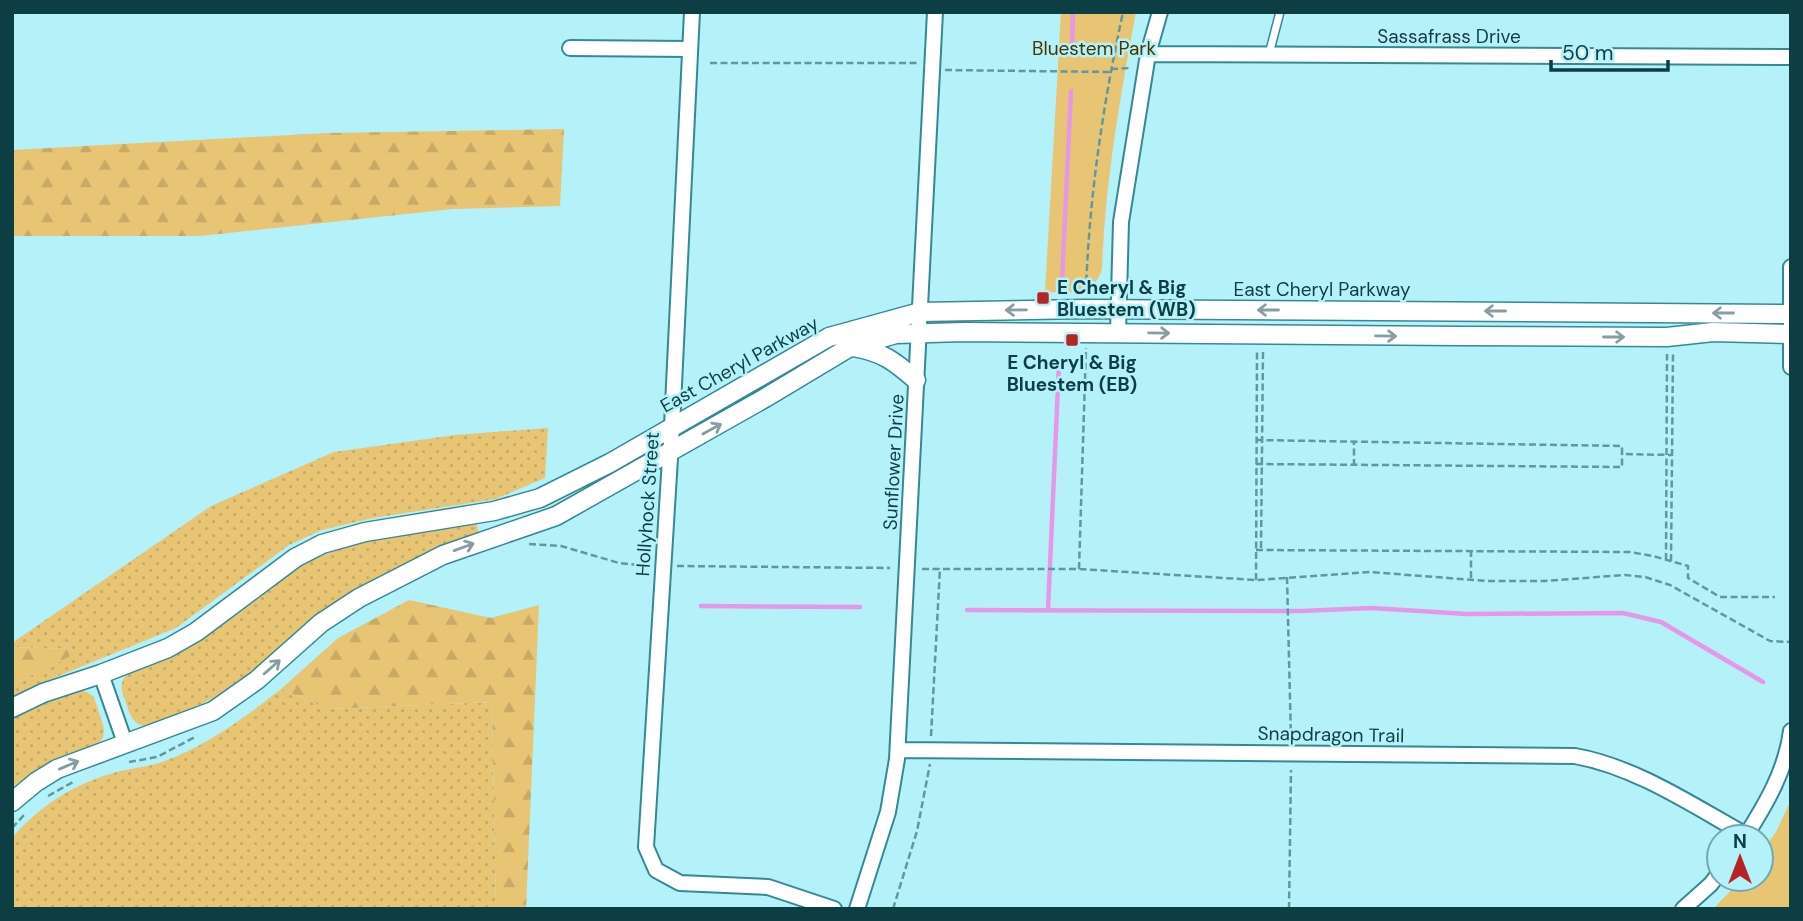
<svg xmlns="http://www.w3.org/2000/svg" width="1803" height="921" font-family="'DM Sans',sans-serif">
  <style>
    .grass { fill: url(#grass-dots) }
    .forest { fill: url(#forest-firs) }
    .green { fill: #e8c574 }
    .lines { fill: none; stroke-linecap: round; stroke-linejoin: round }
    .stream { stroke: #e797e7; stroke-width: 4.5 }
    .service-casing { stroke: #358994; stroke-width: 10 }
    .minor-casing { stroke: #358994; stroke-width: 18 }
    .tertiary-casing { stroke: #358994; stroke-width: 21 }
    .path { stroke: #61989f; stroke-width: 2.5; stroke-dasharray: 7 3.5; stroke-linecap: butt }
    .service { stroke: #fff; stroke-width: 7 }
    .minor { stroke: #fff; stroke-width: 14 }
    .tertiary { stroke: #fff; stroke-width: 18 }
    .oneway { stroke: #869ea2 }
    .poi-dot { fill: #b52525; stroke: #b5f1f9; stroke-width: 2.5 }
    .labels { text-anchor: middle; stroke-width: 5; stroke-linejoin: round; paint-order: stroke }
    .street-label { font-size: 19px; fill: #0d3e44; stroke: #b5f1f9 }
    .park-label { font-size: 19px; fill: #463401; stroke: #b5f1f9 }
    .poi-label { font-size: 19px; font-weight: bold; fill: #0d3e44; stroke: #b5f1f9; text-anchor: start }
  </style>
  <defs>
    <pattern id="grass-dots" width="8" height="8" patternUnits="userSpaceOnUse" patternTransform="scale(1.75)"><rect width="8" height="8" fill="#e8c574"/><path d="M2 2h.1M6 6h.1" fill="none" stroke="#c6aa66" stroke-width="1.8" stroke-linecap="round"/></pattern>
    <pattern id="forest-firs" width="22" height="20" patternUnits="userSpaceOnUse" patternTransform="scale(1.75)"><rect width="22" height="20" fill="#e8c574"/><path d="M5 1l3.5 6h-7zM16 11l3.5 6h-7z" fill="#c6aa66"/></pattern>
  </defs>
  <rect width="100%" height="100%" fill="#b5f1f9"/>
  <path class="grass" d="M548,428l-3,50 -49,21 -123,19 -51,12 -33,15 -113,83 -147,60 -17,9v-12l57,-28 2,-8 -59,-2v-4l199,-137 123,-54 121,-17z
    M476,523l3,10c-49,18 -96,38 -140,67 -34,22 -61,50 -92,75 -22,18 -47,31 -74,41 -8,3 -18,9 -25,10 -16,1 -19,-15 -23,-26 -5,-13 -5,-18 4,-29l163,-101c57,-32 121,-37 184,-47z
    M78,689l9,3 7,5 10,31 -1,10 -7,7 -45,17 -39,25v-70z
    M281,689l47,20 164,-7 4,207h-484v-71c27,-31 58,-52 98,-64 17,-6 35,-6 52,-12 45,-16 82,-44 119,-73z"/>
  <path class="forest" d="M564,129l-4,77 -107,3 -253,27h-188v-86l315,-17z
    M409,600l82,18 48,-13 -13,304h-30l-4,-207 -164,7 -47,-20 57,-51z
    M12,647l60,2 -3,8 -57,28z"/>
  <path class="green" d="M1061,12h75c-16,86 -31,170 -34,257 -8,28 -33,23 -57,23z
    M1791,800v109h-78l29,-30h19v-26l15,-21z"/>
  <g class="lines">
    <path class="stream" d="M1072,47l1,-35
      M1062,280l9,-189
      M701,606l159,1
      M967,610l334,1 70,-3 96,6 156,-1 38,9 102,60
      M1048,610l11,-247"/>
    <defs>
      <path id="service" d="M1269,54l11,-42"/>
      <path id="minor" d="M692,12l-20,414 -26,421 10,23 24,13 88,4 66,22
        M570,48l119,1
        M1148,54l643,3
        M1791,267v100
        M1118,333l3,-111 27,-168 12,-42
        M101,674l24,69
        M898,750l677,6c61,11 117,49 171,79
        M1745,837c21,-33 41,-67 46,-106
        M857,909l31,-97 9,-53 38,-747
        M1683,909l28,-25 8,-11"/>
      <path id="tertiary" d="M853,347c30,5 41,14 63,33
        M12,708l31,-15 58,-19 67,-26 28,-16 99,-74 27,-14 43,-12 129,-21 46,-13 70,-35 219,-126 91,-25 165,-3 706,5
        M12,802l24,-20 21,-13 156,-58 44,-31 64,-57 38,-25 84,-43 113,-39 209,-118 85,-51 46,-13 68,-2 496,4 207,1 46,-5 78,2"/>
    </defs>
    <use href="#service" class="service-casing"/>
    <use href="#minor" class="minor-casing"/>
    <use href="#tertiary" class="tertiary-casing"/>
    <path class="path" d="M710,63h209
      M1111,69l20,-1
      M945,70l165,2
      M1086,292c3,-95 17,-187 37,-280
      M1256,440l366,6v8l50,1
      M1256,464l366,3v-13
      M1354,466v-25
      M529,544l32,2 58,17 30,3
      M1261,548l2,-196
      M1256,550l374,2 23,4 35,10v12l32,19h55
      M1471,550v31
      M1666,560l1,-206
      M1671,561l2,-207
      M677,566l213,2
      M922,569h157l177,11 114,-8 117,9h57l81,-6 20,2 25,8 100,56 21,1
      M1079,569l7,-221
      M1287,577l4,162
      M1256,580l1,-228
      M931,736l9,-168
      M129,762l28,-5 40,-21
      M48,796l25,-14
      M12,828l12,-13
      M893,909l24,-78 13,-67
      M1289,909l2,-139"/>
    <use href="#service" class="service"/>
    <use href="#minor" class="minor"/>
    <use href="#tertiary" class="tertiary"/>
  </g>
  <defs><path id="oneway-shaft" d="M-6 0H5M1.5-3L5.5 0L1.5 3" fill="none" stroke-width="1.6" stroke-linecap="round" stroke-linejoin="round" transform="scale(1.75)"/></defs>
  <g class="oneway">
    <use href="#oneway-shaft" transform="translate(1016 310) rotate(179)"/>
    <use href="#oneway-shaft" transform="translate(1268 310) rotate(-180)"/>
    <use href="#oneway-shaft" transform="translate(1495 311) rotate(-180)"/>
    <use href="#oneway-shaft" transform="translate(1723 313) rotate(-180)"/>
    <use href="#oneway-shaft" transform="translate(1159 333) rotate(1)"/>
    <use href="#oneway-shaft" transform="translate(1386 336) rotate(1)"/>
    <use href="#oneway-shaft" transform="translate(1614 337)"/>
    <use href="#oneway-shaft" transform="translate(712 429) rotate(-29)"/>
    <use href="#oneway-shaft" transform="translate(464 547) rotate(-20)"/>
    <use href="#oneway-shaft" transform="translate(272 667) rotate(-41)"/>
    <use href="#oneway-shaft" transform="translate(69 765) rotate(-23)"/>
  </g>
  <g class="poi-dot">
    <rect x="1036" y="291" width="14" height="14" rx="3.5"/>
    <rect x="1065" y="333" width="14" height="14" rx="3.5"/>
  </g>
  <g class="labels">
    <g class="street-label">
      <text x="1449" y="43">Sassafrass Drive</text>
      <text x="1322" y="296">East Cheryl Parkway</text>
      <text transform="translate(739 364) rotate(-29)" y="7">East Cheryl Parkway</text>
      <text transform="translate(893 462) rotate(-87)" y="7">Sunflower Drive</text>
      <text transform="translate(647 504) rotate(-86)" y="7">Hollyhock Street</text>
      <text transform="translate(1331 734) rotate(1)" y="7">Snapdragon Trail</text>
    </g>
    <g class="park-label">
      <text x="1094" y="55">Bluestem Park</text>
    </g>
    <g class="poi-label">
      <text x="1057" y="294">E Cheryl &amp; Big<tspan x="1057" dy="22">Bluestem (WB)</tspan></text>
      <text x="1072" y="369" text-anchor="middle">E Cheryl &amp; Big<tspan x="1072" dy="22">Bluestem (EB)</tspan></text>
    </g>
  </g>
  <rect width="1803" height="921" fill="none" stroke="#0d3e44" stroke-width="28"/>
  <g transform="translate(1740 858)"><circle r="33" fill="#b5f1f9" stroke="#72a9b1" stroke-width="2"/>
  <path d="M0-5L12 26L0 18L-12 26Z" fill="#b52525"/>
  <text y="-10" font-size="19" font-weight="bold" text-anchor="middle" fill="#0d3e44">N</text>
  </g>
  <path d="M1551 60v10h117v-10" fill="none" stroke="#0d3e44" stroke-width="3.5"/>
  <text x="1562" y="60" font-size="21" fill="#0d3e44" stroke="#b5f1f9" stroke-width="5" paint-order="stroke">50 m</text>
</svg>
